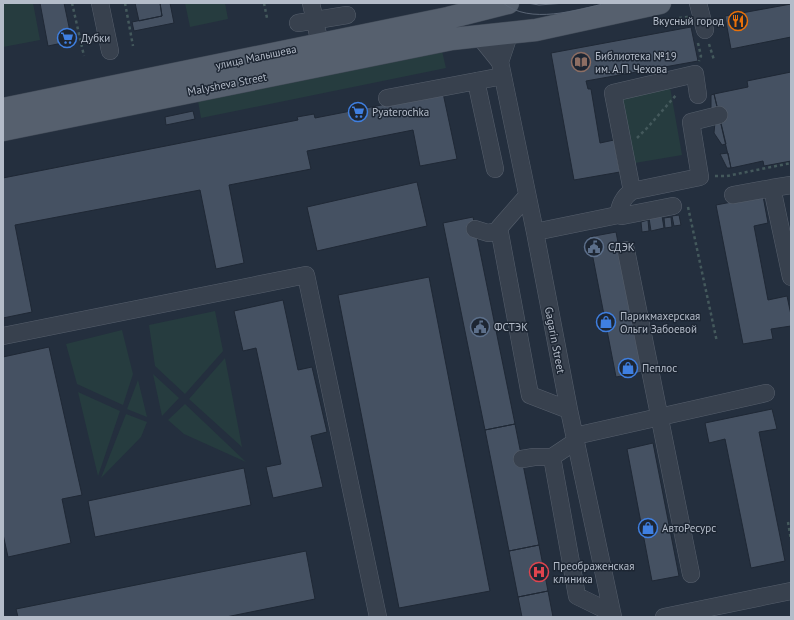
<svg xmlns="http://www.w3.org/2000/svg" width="794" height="620" font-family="'PT Sans',sans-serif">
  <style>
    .green { fill: #263c3f }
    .building { fill: #455162; stroke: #1f2835 }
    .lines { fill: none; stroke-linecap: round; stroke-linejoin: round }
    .minor-casing { stroke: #565f6c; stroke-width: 18 }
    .major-casing { stroke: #414a57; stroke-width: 23 }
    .path { stroke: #44595c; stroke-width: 2.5; stroke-dasharray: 3 3; stroke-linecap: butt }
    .minor { stroke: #38414e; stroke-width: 17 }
    .major { stroke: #56606e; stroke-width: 22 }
    .tram { stroke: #5a6575; stroke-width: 1 }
    .labels { text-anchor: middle; stroke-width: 3; stroke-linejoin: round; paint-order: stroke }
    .poi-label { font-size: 11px; fill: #b4bcc9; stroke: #1d2633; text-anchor: start }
    .street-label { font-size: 11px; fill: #b4bcc9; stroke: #1d2633 }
  </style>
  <rect width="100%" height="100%" fill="#242f3e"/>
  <path class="green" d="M3,3h30l7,37 -37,7z
    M185,3h40l3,16 -38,8z
    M442,51l4,17 -245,50 -3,-17z
    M670,87l12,68 -53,9 -12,-67z
    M215,311l8,40 -38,43 -30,-28 -6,-41z
    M122,330l11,44 -10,31 -46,-21 -11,-40z
    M225,358l17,89 -53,-48z
    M153,374l26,24 -17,18z
    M138,380l9,37 -20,-8z
    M78,392l42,19 -22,65z
    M185,404l61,58 -62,-28 -16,-14z
    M126,414l21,8 -6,15 -40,41z"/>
  <path class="building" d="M40,3h24l8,38 -24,5z
    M135,3h25l2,13 -23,5z
    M160,3h10l4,20 -40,8 -2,-9 30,-6z
    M791,4v33l-60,12 -6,-33z
    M691,27l7,34 -112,20 2,8h3l9,54 14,-3 6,32 -46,8 -23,-127z
    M791,72v89l-27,5 -1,-5 -32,7 -17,-74 34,-7 -1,-6z
    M443,93l14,66 -37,7 -7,-36 -106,21 4,18 -82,16 15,78 -28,6 -16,-79 -185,35 17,87 -29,6v-140l295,-58 -1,-3 17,-3 1,4z
    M714,94l4,16 -7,1v-16z
    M193,111l2,8 -29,6 -1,-8z
    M720,119l6,25 -4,1 -8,-12 1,-11z
    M728,153l3,15h-4l-7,-14z
    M417,182l10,44 -110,25 -10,-44z
    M763,196l5,27 -14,3 14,74 19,-4 4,19v11l-20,3 2,10 -30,5 -27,-139z
    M679,215l2,10 -7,1 -2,-10z
    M662,216l2,12 -13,3 -2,-13z
    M473,217l42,207 -30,6 -42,-207z
    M671,217l1,10 -7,1 -1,-10z
    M648,220l1,11 -7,1 -1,-10z
    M616,232l27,140 -27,5 -27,-140z
    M429,277l61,314 -91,17 -61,-313z
    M283,300l15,70 14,-3 15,65 -16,4 12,51 -50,11 -7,-31 15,-3 -25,-116 -13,3 -9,-40z
    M49,347l33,148 -20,4 9,44 -63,14 -5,-23v-177z
    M772,409l5,20 -18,3 26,129 -34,7 -26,-129 -16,4 -4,-20z
    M515,424l24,121 -30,6 -24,-121z
    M653,443l26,133 -27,5 -25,-132z
    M244,468l7,37 -156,32 -7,-36z
    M539,545l9,46 -30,6 -9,-46z
    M306,551l9,48 -89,18h-208l-2,-8z
    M548,591l5,26h-31l-4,-20z"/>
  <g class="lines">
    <defs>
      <path id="minor" d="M100,3l10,48
        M311,3l9,41
        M698,3l7,27
        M298,23l49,-8
        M479,36l21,26 35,170 34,178 44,207
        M500,62l10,-30
        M476,81l19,88
        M387,98l116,-22
        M772,188l19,-3
        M632,191l-19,-98 82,-19 3,21
        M733,195l39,-7 19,89
        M527,196l-28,32 31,167 39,15
        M618,215l4,1 51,-10
        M475,229l13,4 12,-2
        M535,232l83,-17c2,-10 5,-18 14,-24l68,-14 -9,-55 28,-7
        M626,250l65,324
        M3,336l303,-61 72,342
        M575,436l191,-43
        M576,441l-24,16 25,139 35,17
        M522,459l12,-2h18
        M664,617l127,-26"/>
      <path id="major" d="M3,109l445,-91 60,-15
        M3,130l449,-91 84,-9 124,-27"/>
    </defs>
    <use href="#minor" class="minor-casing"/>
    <use href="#major" class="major-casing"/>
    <path class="path" d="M72,3l12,53
      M125,3l8,43
      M264,3l3,15
      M679,18l9,-1
      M698,43l3,13 -2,5
      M709,44l5,16
      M637,138l11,-11 29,-33
      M715,176h12l64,-13
      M688,207l29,135
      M788,522l3,18"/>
    <use href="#minor" class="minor"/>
    <use href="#major" class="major"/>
    <path class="tram" d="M503,3c27,22 74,7 104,0
      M527,3l12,2 27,-2"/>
  </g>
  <defs>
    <symbol id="restaurant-ring" viewBox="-11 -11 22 22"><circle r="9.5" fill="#1d2633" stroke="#e8710a" stroke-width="1.5"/><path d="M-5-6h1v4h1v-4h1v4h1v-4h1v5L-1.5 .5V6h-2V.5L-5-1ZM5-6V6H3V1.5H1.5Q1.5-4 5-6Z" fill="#e8710a"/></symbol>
    <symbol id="supermarket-ring" viewBox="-11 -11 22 22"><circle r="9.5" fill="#1d2633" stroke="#3f7fe0" stroke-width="1.5"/><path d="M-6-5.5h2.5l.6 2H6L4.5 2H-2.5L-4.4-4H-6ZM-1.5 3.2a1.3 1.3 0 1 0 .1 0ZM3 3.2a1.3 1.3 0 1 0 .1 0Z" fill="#3f7fe0"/></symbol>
    <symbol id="library-ring" viewBox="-11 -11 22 22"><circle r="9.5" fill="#1d2633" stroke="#8d6e63" stroke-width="1.5"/><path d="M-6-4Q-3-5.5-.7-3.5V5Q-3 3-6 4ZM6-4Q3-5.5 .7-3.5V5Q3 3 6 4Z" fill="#8d6e63"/></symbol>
    <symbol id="civic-ring" viewBox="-11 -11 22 22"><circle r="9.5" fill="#1d2633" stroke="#5c6f8a" stroke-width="1.5"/><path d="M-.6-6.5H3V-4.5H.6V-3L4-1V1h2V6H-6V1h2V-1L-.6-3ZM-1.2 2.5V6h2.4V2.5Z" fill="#5c6f8a"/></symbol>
    <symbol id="shop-ring" viewBox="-11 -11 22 22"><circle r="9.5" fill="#1d2633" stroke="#3f7fe0" stroke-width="1.5"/><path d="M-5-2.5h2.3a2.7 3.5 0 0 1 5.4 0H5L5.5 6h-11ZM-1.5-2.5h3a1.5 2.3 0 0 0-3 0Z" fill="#3f7fe0"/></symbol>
    <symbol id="hospital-ring" viewBox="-11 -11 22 22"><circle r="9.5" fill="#1d2633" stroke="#e0444e" stroke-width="1.5"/><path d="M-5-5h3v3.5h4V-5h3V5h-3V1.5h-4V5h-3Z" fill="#e0444e"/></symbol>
  </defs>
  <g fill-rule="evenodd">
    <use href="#restaurant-ring" x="727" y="10" width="22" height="22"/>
    <use href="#supermarket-ring" x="56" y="27" width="22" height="22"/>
    <use href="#library-ring" x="570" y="51" width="22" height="22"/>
    <use href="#supermarket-ring" x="347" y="101" width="22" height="22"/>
    <use href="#civic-ring" x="583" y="236" width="22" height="22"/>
    <use href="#shop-ring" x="595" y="311" width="22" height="22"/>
    <use href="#civic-ring" x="469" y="316" width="22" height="22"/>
    <use href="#shop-ring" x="617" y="357" width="22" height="22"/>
    <use href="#shop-ring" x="637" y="517" width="22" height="22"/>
    <use href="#hospital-ring" x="528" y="561" width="22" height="22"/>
  </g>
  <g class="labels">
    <g class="poi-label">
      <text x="724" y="25" text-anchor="end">Вкусный город</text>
      <text x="81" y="42">Дубки</text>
      <text x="595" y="60">Библиотека №19<tspan x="595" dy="13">им. А.П. Чехова</tspan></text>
      <text x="372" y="116">Pyaterochka</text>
      <text x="608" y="251">СДЭК</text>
      <text x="620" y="320">Парикмахерская<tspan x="620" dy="13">Ольги Забоевой</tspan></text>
      <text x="494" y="331">ФСТЭК</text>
      <text x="642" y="372">Пеплос</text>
      <text x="662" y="532">АвтоРесурс</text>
      <text x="553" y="570">Преображенская<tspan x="553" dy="13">клиника</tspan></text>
    </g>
    <g class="street-label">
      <text transform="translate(256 57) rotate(-12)" y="4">улица Малышева</text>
      <text transform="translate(227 84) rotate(-11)" y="4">Malysheva Street</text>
      <text transform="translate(555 340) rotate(79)" y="4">Gagarin Street</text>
    </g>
  </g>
  <rect width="794" height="620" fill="none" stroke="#b4bcc9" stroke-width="8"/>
</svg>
